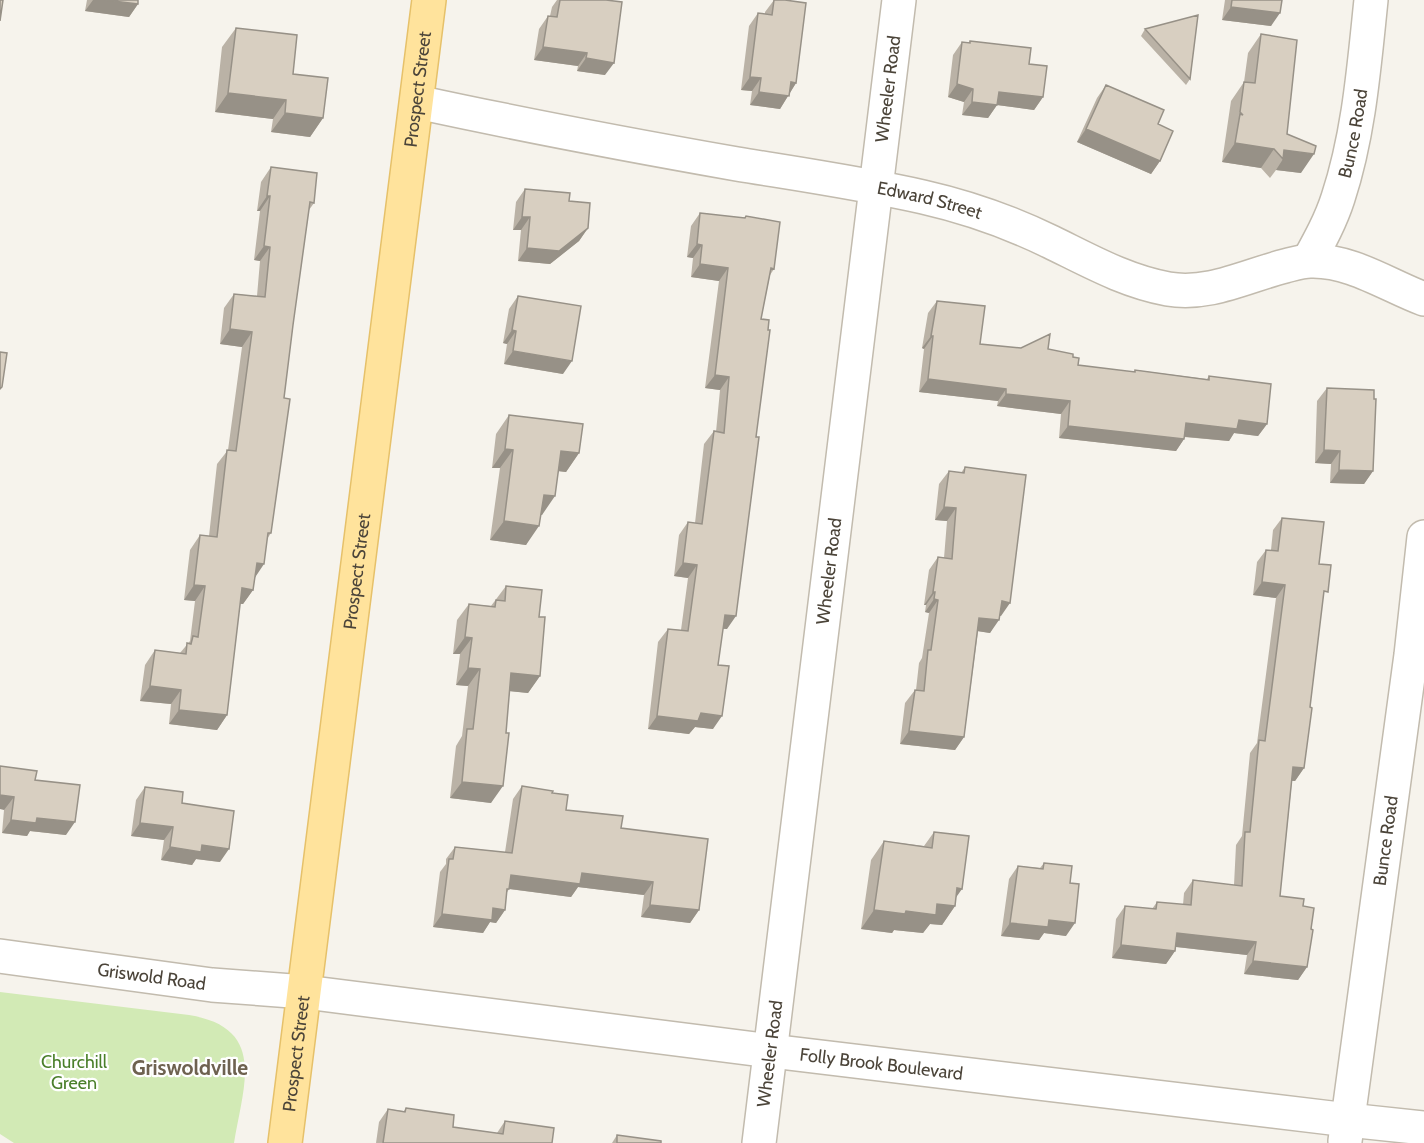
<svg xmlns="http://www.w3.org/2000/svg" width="1424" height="1143" font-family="Cabin,sans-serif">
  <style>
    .green { fill: #d2eab5 }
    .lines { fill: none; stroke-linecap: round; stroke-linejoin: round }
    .minor-casing { stroke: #c2bbae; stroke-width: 36 }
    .major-casing { stroke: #e6c16a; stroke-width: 36 }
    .minor { stroke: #fff; stroke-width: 33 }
    .major { stroke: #ffe39c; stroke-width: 33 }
    .wall { fill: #bab2a6 }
    .shaded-wall { fill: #979187 }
    .building { fill: #d8cfc1; stroke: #979187; stroke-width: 1.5 }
    .labels { text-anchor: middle; stroke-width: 4.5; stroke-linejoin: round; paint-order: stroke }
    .street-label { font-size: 18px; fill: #4b4439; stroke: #fff }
    .park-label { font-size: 18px; fill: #4a7f2a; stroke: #fff }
    .quarter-label { font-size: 21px; font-weight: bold; fill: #6e6250; stroke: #fff }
  </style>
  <rect width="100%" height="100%" fill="#f6f3ec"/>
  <path class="green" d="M0,992l189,23c79,13 54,71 45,128h-220l-14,-9z"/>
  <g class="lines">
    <defs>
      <g id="minor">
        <path id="s1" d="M417,102c106,23 212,43 320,62 61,10 124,19 186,33 44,10 87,25 128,45 39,19 74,39 117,47 41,7 78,-13 117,-23 8,-2 17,-5 26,-5 40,-1 76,24 113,38"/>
        <path id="s2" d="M1309,260c11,-20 22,-40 29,-62 21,-64 26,-131 33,-198"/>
        <path id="s3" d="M0,956l212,29 93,7 466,59 577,69 76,8"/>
        <path id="s4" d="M1345,1141l66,-486 13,-118"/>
        <path id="s5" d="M759,1143l140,-1143"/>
      </g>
      <g id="major">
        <path id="s6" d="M285,1143l144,-1143"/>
      </g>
    </defs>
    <use href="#minor" class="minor-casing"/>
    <use href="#major" class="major-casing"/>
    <use href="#minor" class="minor"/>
    <use href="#major" class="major"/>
  </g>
  <path class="wall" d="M87,0h51v4l-9,13 -44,-6z
    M557,0h49l-1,75 -28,-4 1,-5 -44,-6 5,-31 9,-13h2l2,-9z
    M774,0h11l11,83 -16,26 -30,-4 2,-14 -11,-1 8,-64 9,-13 7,1v-2z
    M1225,0h57l-11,26 -49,-6z
    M236,28l87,90 -13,19 -39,-5 2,-13 -58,-7 7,-65z
    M1145,29l45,50 -4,6 -45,-49z
    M1261,34l26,100 14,39 -25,-3 -6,8 -9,-10 -39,-6 9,-61 13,-19 4,-29z
    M970,41l59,23 14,33 -9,13 -37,-5 -9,13 -26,-3 2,-13 -16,-5 5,-42 9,-13 6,1z
    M1106,85l52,39 2,37 -9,13 -74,-32 20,-44z
    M271,167l43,36 -5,7 -16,115 -9,73 -13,135 -4,6 -12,38 -2,13 -10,14h-3l-13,111 -10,15 -48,-6 2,-20 -31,-3 5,-36 10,-15 25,3 10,-12 5,-40 -11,-1 6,-50 10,-15 9,1 8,-72 11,-14 14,-103 -22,-3 4,-36 10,-14 23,2 3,-35 -6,-1 6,-49h-3l4,-29z
    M525,189l44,12 19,27 -9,13 -29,23 -32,-3 3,-31h-8l3,-28z
    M700,213l44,5 2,-2 28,53 -4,6 -9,44 -34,310h-4l-5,36 -5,64 -18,-2 -6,7 -41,-5 10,-87 10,-13 13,1 7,-52 -14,-2 5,-41 9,-13 7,1 9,-79 10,-13 2,1 4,-42 -15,-2 14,-107 -28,-4 2,-19 -6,-1 4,-31z
    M518,296l45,78 -59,-10 3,-20 -4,-1 6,-34z
    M937,301l43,43 41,4 27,1 25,8 5,8 55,7 2,-2 72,9 2,-3 58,48 -9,12 -24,-3 -5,8 -45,-4v2l-8,12 -117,-13 2,-24 -64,-8 1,-5 -79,-9 5,-43 -2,-1 6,-35z
    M1327,388l47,11 -1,72 -9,13 -34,-1 1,-19 -16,-1 2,-62z
    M509,415l70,38 -13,19 -7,-1 -17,44h-1l-15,30 -36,-5 10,-72h-8l4,-34z
    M965,467l36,149 -2,-1 -9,18 -12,-2 -14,106 -9,13 -55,-6 5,-41 10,-13h1l3,-27 3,-5 7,-45 -4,-1 1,-7h-2l5,-35 9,-13 6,1 3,-37 -12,-1 4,-36 10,-13 12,2z
    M1282,518l37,46 4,34 -13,109 -6,61 -9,13h-3l-12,115 23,10 8,23 -4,38 -9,13 -54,-6 3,-19 -71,-8 -1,4 -9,13 -54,-6 4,-39 9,-13 27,3 5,-7 26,3 1,-12 9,-13 41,5 2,-40 6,-9 8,-83 7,-10 19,-145 -23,-3 4,-33 9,-12h5l2,-20z
    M506,586l33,31 1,59 -12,17 -18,-2 -19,112 -41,-5 6,-52 6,-10 6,-50 -12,-1 4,-31h-7l4,-34 12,-16 22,2z
    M0,766l35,14 31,55 -36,-4 -3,5 -25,-3 2,-23z
    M522,786l30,7 14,17 55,18 78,82 -9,13 -49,-6 3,-22 -66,-8 -7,10 -62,-8 -3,5 -1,16 -9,13 -6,-1 -7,11 -50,-6 7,-55 6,-8v-5l9,-12 50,5 8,-53z
    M145,787l37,16 38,59 -24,-3 -4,6 -31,-5 3,-20 -33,-4 5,-36z
    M934,832l22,65 -1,9 -13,19 -12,-1 -7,9 -29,-3 -2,3 -31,-4 10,-69 13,-19 40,5z
    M1044,863l22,73 -22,-3 -5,7 -38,-4 8,-57 9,-13 22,2z
    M406,1108l47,19 44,6 8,-12 47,22h-176l3,-21 9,-13 16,2z
    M617,1135l44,8h-49z"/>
  <path class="shaded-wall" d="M93,0h12l33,4 -9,13 -44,-6z
    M1231,7l49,6 -9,13 -49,-6z
    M543,47l44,6 -9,13 -44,-6z
    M586,58l28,5 -9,12 -28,-4z
    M750,77l11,1 -9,13 -11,-1z
    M791,82l5,1 -16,26 -30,-4 9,-13z
    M957,84l16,5 -9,13 -16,-5z
    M999,92l44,5 -9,13 -37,-5 -9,13 -26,-3 10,-13z
    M228,93l58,7 -13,19 -58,-7z
    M285,113l38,5 -13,19 -39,-5z
    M1086,129l74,32 -9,13 -74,-32z
    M1235,143l39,6 -13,19 -39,-6z
    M1284,150l30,4 -13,19 -25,-3 7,-11z
    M267,196h3l-10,15h-3z
    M522,217h8l-9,13h-8z
    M588,228l-9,13 -29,23 -32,-3 9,-13z
    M697,244l5,1 -9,13 -6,-1z
    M264,246l6,1 -10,14 -6,-1z
    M700,264l28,4 -9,13 -28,-4z
    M230,329l22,3 -10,15 -22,-3z
    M512,330l4,1 -9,13 -4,-1z
    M931,336h2l-9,13 -2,-1z
    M513,351l59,10 -9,13 -59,-10z
    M715,375l14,2 -9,13 -15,-2z
    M928,379l78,10 -8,12 -79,-9z
    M1006,394l64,7 -9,13 -64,-8z
    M1239,420l28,4 -9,12 -24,-3 -5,8 -52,-5 9,-13z
    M1068,426l116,13 -8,12 -117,-13z
    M505,449l8,1 -13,18h-8z
    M1324,450l16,1 -9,13 -16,-1z
    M561,451l18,2 -13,19 -18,-2z
    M1339,470l34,1 -9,13 -34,-1z
    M544,495l11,1 -13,19 -12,-1z
    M944,507l12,1 -9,13 -12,-1z
    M504,521l35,5 -13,19 -36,-5z
    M257,563l7,1 -10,15z
    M683,563l14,2 -9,13 -14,-2z
    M1262,582l23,3 -9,13 -23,-3z
    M194,585l11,1 -10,15 -11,-1z
    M242,588l11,2 -10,14 -11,-1z
    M933,592h2l-9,13h-2z
    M934,599l4,1 -9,13 -4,-1z
    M1002,601l8,2 -9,13 -9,-2z
    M725,615l11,1 -9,13 -11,-1z
    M979,618l20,2 -9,13 -20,-3z
    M465,637l7,1 -12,16h-7z
    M468,668l12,1 -12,17 -12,-1z
    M511,673l29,3 -12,17 -29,-3z
    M150,686l31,4 -10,14 -31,-3z
    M179,710l48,5 -10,15 -48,-6z
    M701,713l21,3 -9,13 -18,-2 -6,7 -41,-5 9,-13z
    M909,731l55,6 -9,13 -55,-6z
    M1293,767l11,1 -9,13 -11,-1z
    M462,782l41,4 -12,17 -41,-5z
    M0,795l14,2 -10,13 -4,-1z
    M37,818l38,4 -9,13 -36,-4 -3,5 -25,-3 9,-13z
    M140,823l33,4 -9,13 -33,-4z
    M202,845l27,4 -9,13 -24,-3 -4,6 -31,-5 9,-13z
    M582,873l71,9 -9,13 -66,-8 -7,10 -69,-9 9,-13z
    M957,888l5,1 -12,17h5l-13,19 -12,-1 -7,9 -29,-3 -2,3 -31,-4 13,-19 32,1 31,-7z
    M650,905l49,5 -9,13 -49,-6z
    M493,908l12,2 -9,13 -6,-1 -7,11 -50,-6 9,-13z
    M1049,920l26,3 -9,13 -22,-3 -5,7 -38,-4 9,-13z
    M1177,933l79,9 -9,13 -79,-9z
    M1121,945l54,6 -9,13 -54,-6z
    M1253,961l54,6 -9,13 -54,-6z"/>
  <path class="building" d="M0,0h3l-3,21z
    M105,0h33v4z
    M560,0h46l16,2 -8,61 -28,-5 1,-5 -44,-6 5,-31 9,1z
    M774,0h11l21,3 -10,80 -5,-1 -2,14 -30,-4 2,-14 -11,-1 8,-64 14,2z
    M1232,0h50l-2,13 -49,-6z
    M1198,15l-8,64 -45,-50z
    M236,28l61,7 -4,39 35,4 -5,40 -38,-5 1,-13 -58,-7z
    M1261,34l36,6 -10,94 29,12 -2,8 -30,-4 -1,9 -9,-10 -39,-6 5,-29 3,1 -3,-3 4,-30 11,1z
    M970,41l61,7 -2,16 18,2 -4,31 -44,-5 -2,13 -25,-3 1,-13 -16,-5 5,-42 8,1z
    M1106,85l58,25 -6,14 15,7 -13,30 -74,-32z
    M271,167l46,6 -3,30 -4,-1 -17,123 -9,73 6,1 -19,134h-3l-4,31 -7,-1 -4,27 -11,-2 -15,127 -48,-5 2,-20 -31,-4 5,-36 31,4 1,-11 4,1 2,-8 5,1 7,-51 -11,-1 6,-50 17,2 10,-87 9,1 16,-119 -22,-3 4,-35 31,3 5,-50 -6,-1 6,-50h-3z
    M525,189l45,4 -1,8 21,2 -2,25 -29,23 -32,-3 3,-31h-8z
    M700,213l45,5 1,-2 34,6 -6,47 -3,-1 -10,51 8,1 -1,10h2l-14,107h3l-23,179 -11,-1 -7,50 11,1 -7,50 -21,-3 -3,8 -41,-5 11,-87 20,2 9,-66 -14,-2 5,-41 14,2 12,-93 10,2 5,-56 -14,-2 13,-107 -28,-4 2,-19 -5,-1z
    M518,296l63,10 -9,55 -59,-10 3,-20 -4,-1z
    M937,301l48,5 -5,38 41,4 29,-14 -2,15 25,5v3l6,1 -1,7 57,7v-2l74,10v-4l62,8 -4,40 -28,-4 -2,9 -51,-6 -2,16 -116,-13 2,-25 -64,-7v-5l-78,-10 5,-43h-2z
    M0,352l7,1 -5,34 -2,2z
    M1327,388l47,2v9h2l-3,72 -34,-1 1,-19 -16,-1z
    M509,415l74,9 -4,29 -18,-2 -6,45 -11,-1 -5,31 -35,-5 9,-71 -8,-1z
    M965,467l61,8 -16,128 -8,-2 -3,19 -20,-2 -15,119 -55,-6 6,-41 9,1 4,-41h3l7,-50 -4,-1 1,-7h-2l5,-35 14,2 4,-51 -12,-1 5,-36 15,2z
    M1282,518l42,4 -5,42 12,1 -3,27 -4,-1 -14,116 2,1 -8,60 -11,-1 -13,129 24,3 -1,7 11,2 -3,21 2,1 -6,37 -54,-6 3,-19 -79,-9 -2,18 -54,-6 4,-39 31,3 1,-7 34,3 2,-25 49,6 3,-54h5l9,-92 6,1 20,-156 -23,-3 4,-32 12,1z
    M506,586l36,4 -3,27h6l-5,59 -29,-3 -5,60h3l-6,53 -41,-4 5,-53h6l7,-60 -12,-1 4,-30 -7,-1 4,-33 26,3 1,-7 9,1z
    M0,766l37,5 -2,9 45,5 -5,37 -38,-4 -1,5 -25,-3 3,-23 -14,-2z
    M522,786l31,5 -1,2 16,2 -2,15 57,6 -2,12 87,11 -9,71 -49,-5 3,-23 -71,-9 -2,11 -69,-9 -2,14h-2l-2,21 -12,-2 -1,12 -50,-6 7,-55h4l2,-12 57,6z
    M145,787l38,5 -1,11 52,8 -5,38 -27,-4 -1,7 -31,-5 3,-20 -33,-4z
    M934,832l35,4 -7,53 -5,-1 -2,18 -18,-2 -1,11 -30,-4 -1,3 -31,-4 10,-69 48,7z
    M1044,863l28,3 -2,17 9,1 -4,39 -26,-3 -1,7 -38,-4 8,-57 25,3z
    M406,1108l48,7 -1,12 50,7 2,-13 49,7 -2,15h-169l5,-34 17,3z
    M617,1135l44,6v2h-44z"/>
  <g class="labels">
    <g class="street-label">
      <text dy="6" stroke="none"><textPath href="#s6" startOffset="1062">Prospect Street</textPath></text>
      <text dy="6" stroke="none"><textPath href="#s5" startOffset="1062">Wheeler Road</textPath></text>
      <text dy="6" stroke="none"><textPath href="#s2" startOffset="135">Bunce Road</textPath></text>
      <text dy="6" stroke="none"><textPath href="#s1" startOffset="522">Edward Street</textPath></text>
      <text dy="6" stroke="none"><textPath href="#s6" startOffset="576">Prospect Street</textPath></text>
      <text dy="6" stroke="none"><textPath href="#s5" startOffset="576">Wheeler Road</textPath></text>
      <text dy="6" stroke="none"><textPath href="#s4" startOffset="303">Bunce Road</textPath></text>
      <text dy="6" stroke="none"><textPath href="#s3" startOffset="153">Griswold Road</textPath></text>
      <text dy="6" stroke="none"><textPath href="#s6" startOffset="90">Prospect Street</textPath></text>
      <text dy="6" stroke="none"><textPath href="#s5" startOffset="90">Wheeler Road</textPath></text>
      <text dy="6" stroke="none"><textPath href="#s3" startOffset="888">Folly Brook Boulevard</textPath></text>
    </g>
    <g class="park-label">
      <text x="74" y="1068">Churchill<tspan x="74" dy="21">Green</tspan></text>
    </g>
    <g class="quarter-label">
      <text x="190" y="1075">Griswoldville</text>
    </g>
  </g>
</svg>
